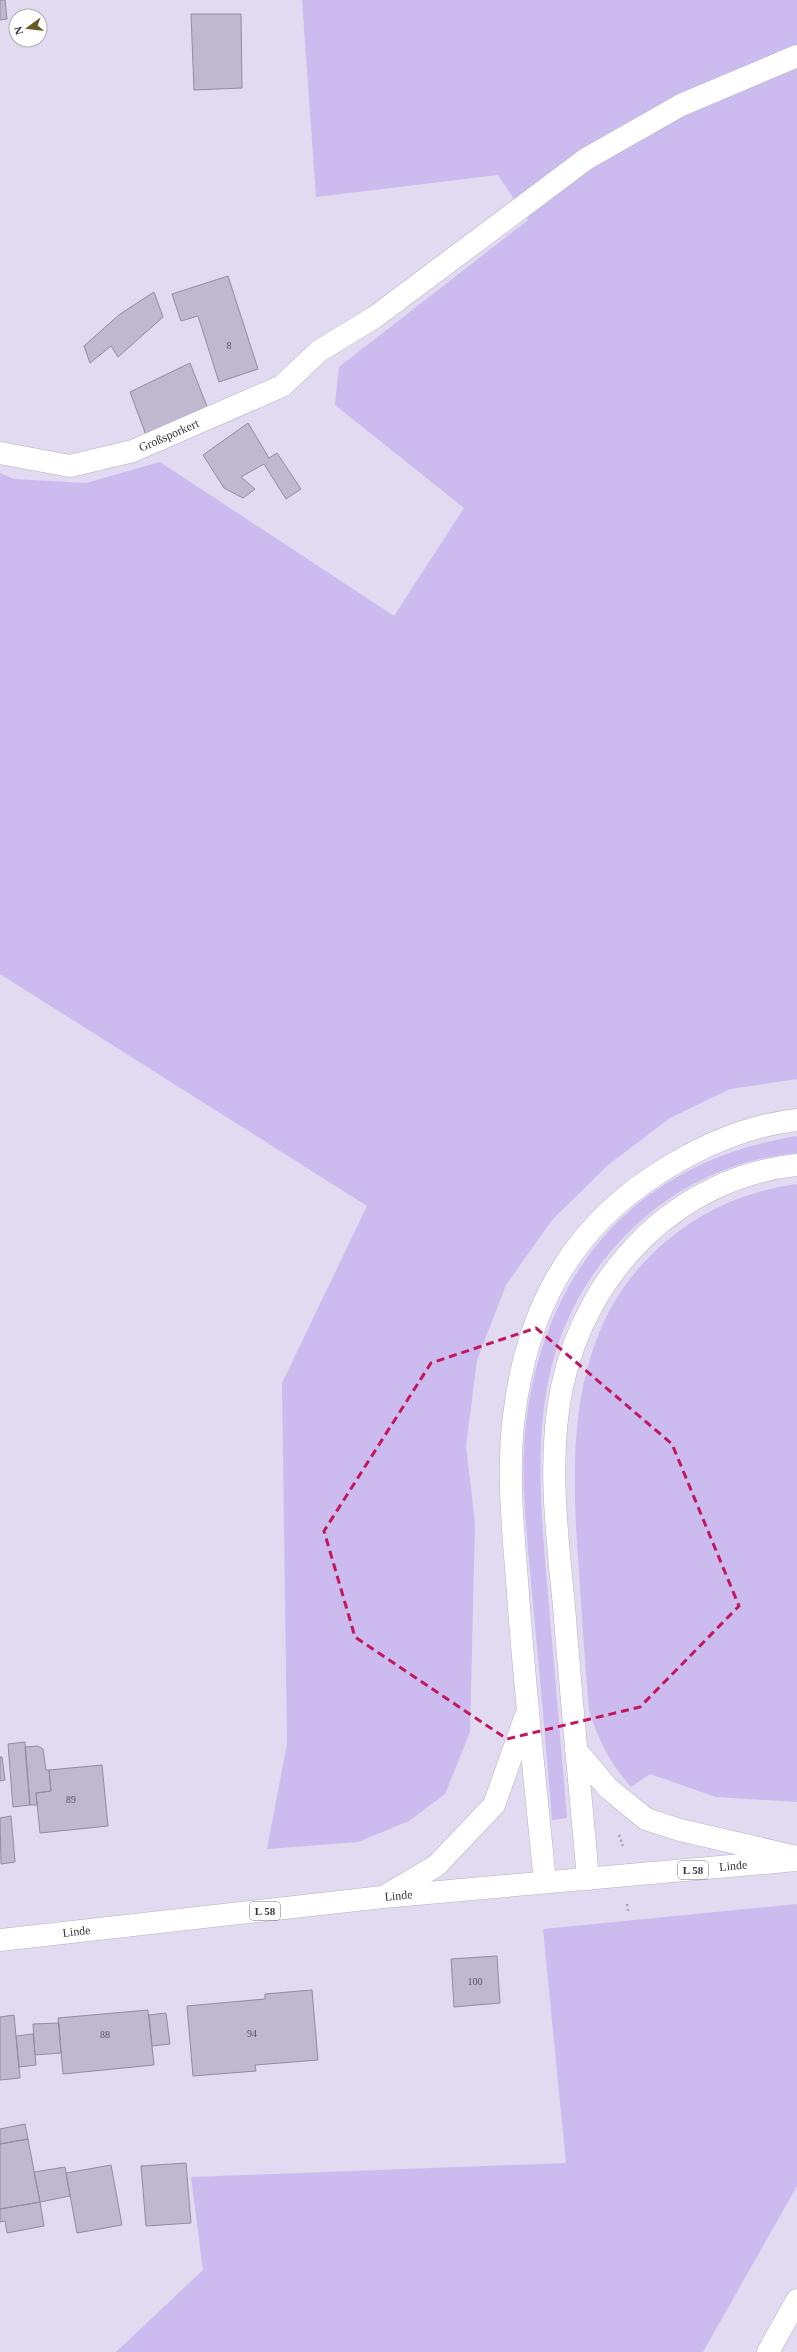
<svg xmlns="http://www.w3.org/2000/svg" width="797" height="2352" font-family="Georgia,serif">
  <style>
    .green { fill: #cbbbef }
    .building { fill: #bfb8cf; stroke: #928ba1 }
    .lines { fill: none; stroke-linecap: round; stroke-linejoin: round }
    .street-casing { stroke: #b7b1c7; stroke-width: 23 }
    .primary-casing { stroke: #b7b1c7; stroke-width: 23 }
    .highway-casing { stroke: #b7b1c7; stroke-width: 23 }
    .path { stroke: #a6a1b3; stroke-width: 2.5; stroke-dasharray: 2 3; stroke-linecap: butt }
    .street { stroke: #fff; stroke-width: 22 }
    .primary { stroke: #fff; stroke-width: 22 }
    .highway { stroke: #fff; stroke-width: 22 }
    .marked { fill: none; stroke: #c2185b; stroke-width: 3; stroke-dasharray: 8 5; stroke-linejoin: round }
    .labels { text-anchor: middle; stroke-width: 3; stroke-linejoin: round; paint-order: stroke }
    .number-label { font-size: 10px; fill: #585461 }
    .shield { fill: #fff; stroke: #727076; stroke-width: 1 }
    .shield-label { font-size: 11px; font-weight: bold; fill: #36333c }
    .street-label { font-size: 12px; fill: #36333c; stroke: #fff }
  </style>
  <rect width="100%" height="100%" fill="#e1daf1"/>
  <path class="green" d="M302,0h495v1079l-67,10 -60,29 -62,47 -56,55 -46,65 -29,75 -11,86 9,77 -5,209 -25,62 -36,27 -51,21 -91,7 20,-105 -5,-361 85,-177 -367,-232v-501l14,6 72,4 74,-21 234,154 70,-108 -129,-103 4,-38 189,-147 -30,-45 -182,22z
    M797,1136v17c-57,5 -110,28 -153,65 -123,109 -108,239 -95,388 6,70 12,141 18,212l-15,2c-6,-76 -13,-152 -20,-227 -5,-59 -13,-120 -5,-178 22,-154 116,-254 270,-279z
    M797,1184v618l-81,-5 -66,-23 -19,13c-21,-24 -33,-47 -42,-77 -4,-46 -7,-92 -10,-138 -9,-119 -13,-250 90,-333 38,-31 79,-48 128,-55z
    M797,1904v282l-94,166h-587l87,-82 -12,-93 375,-14 -23,-234z"/>
  <path class="building" d="M0,0h5l2,19 -7,1z
    M191,14h50l1,74 -48,2z
    M228,276l30,93 -39,13 -21,-66 -17,5 -9,-27z
    M154,292l9,25 -45,40 -7,-11 -21,17 -6,-17 36,-32z
    M190,363l18,46 -62,26 -16,-43z
    M248,423l21,35 8,-5 24,36 -15,10 -22,-35 -23,13 14,12 -12,9 -19,-10 -21,-33z
    M25,1742l5,63 -17,2 -5,-63z
    M38,1746l5,3 3,21h3l2,21 -15,2 1,12h-7l-5,-58z
    M0,1757h2l3,23 -5,1z
    M102,1765l6,61 -68,7 -4,-40 15,-2 -2,-21z
    M11,1816l4,46 -14,2 -1,-46z
    M497,1956l3,47 -46,4 -3,-48z
    M312,1990l6,70 -63,5 1,6 -63,5 -6,-70 78,-7v-5z
    M148,2010l6,55 -91,9 -5,-56z
    M166,2013l4,31 -18,2 -3,-31z
    M14,2015l6,63 -20,2v-63z
    M59,2023l2,30 -26,2 -2,-31z
    M33,2034l3,31 -17,2 -3,-31z
    M25,2124l3,15 -28,5v-15z
    M28,2139l12,63 -40,7v-65z
    M186,2163l5,60 -45,3 -5,-60z
    M111,2165l11,60 -45,8 -11,-60z
    M65,2167l5,29 -30,6 -6,-30z
    M40,2202l4,24 -37,7 -2,-12 -5,1v-13z"/>
  <g class="lines">
    <defs>
      <g id="street">
        <path id="s1" d="M0,453l70,13 63,-15 149,-65 37,-35 56,-34 211,-158 95,-54 116,-49"/>
      </g>
      <g id="primary">
        <path id="s2" d="M0,1940l383,-43 414,-37"/>
      </g>
      <path id="highway" d="M576,1750l32,38 38,31 34,11 117,27
        M588,1879c-8,-91 -17,-182 -24,-273 -7,-72 -17,-148 -2,-219 24,-115 116,-210 235,-222
        M545,1882c-9,-91 -19,-182 -26,-274 -4,-62 -13,-129 -5,-192 12,-101 53,-183 140,-240 44,-29 90,-50 143,-56
        M383,1897l53,-31 58,-61 31,-87
        M768,2352l29,-52"/>
    </defs>
    <use href="#street" class="street-casing"/>
    <use href="#primary" class="primary-casing"/>
    <use href="#highway" class="highway-casing"/>
    <path class="path" d="M619,1835l4,11
      M627,1904l1,7"/>
    <use href="#street" class="street"/>
    <use href="#primary" class="primary"/>
    <use href="#highway" class="highway"/>
  </g>
  <path class="marked" d="M536,1328l136,116 67,162 -99,101 -133,32 -152,-102 -31,-106 107,-168z"/>
  <g class="labels">
    <g class="number-label">
      <text x="229" y="349">8</text>
      <text x="71" y="1803">89</text>
      <text x="475" y="1985">100</text>
      <text x="252" y="2037">94</text>
      <text x="105" y="2038">88</text>
    </g>
    <g class="shield">
      <rect x="678" y="1861" width="30" height="18" rx="3"/>
      <rect x="250" y="1902" width="30" height="18" rx="3"/>
    </g>
    <g class="shield-label">
      <text x="693" y="1874">L 58</text>
      <text x="265" y="1915">L 58</text>
    </g>
    <g class="street-label">
      <text dy="4" stroke="none"><textPath href="#s1" startOffset="175">Großsporkert</textPath></text>
      <text dy="4" stroke="none"><textPath href="#s2" startOffset="737">Linde</textPath></text>
      <text dy="4" stroke="none"><textPath href="#s2" startOffset="401">Linde</textPath></text>
      <text dy="4" stroke="none"><textPath href="#s2" startOffset="77">Linde</textPath></text>
    </g>
  </g>
  <g transform="translate(28 28) rotate(255)"><circle r="19" fill="#ffffff" stroke="#afadb1"/>
  <path d="M0-3L7 15L0 10L-7 15Z" fill="#6a5826"/>
  <text y="-6" font-size="11" font-weight="bold" text-anchor="middle" fill="#36333c">N</text>
  </g>
</svg>
